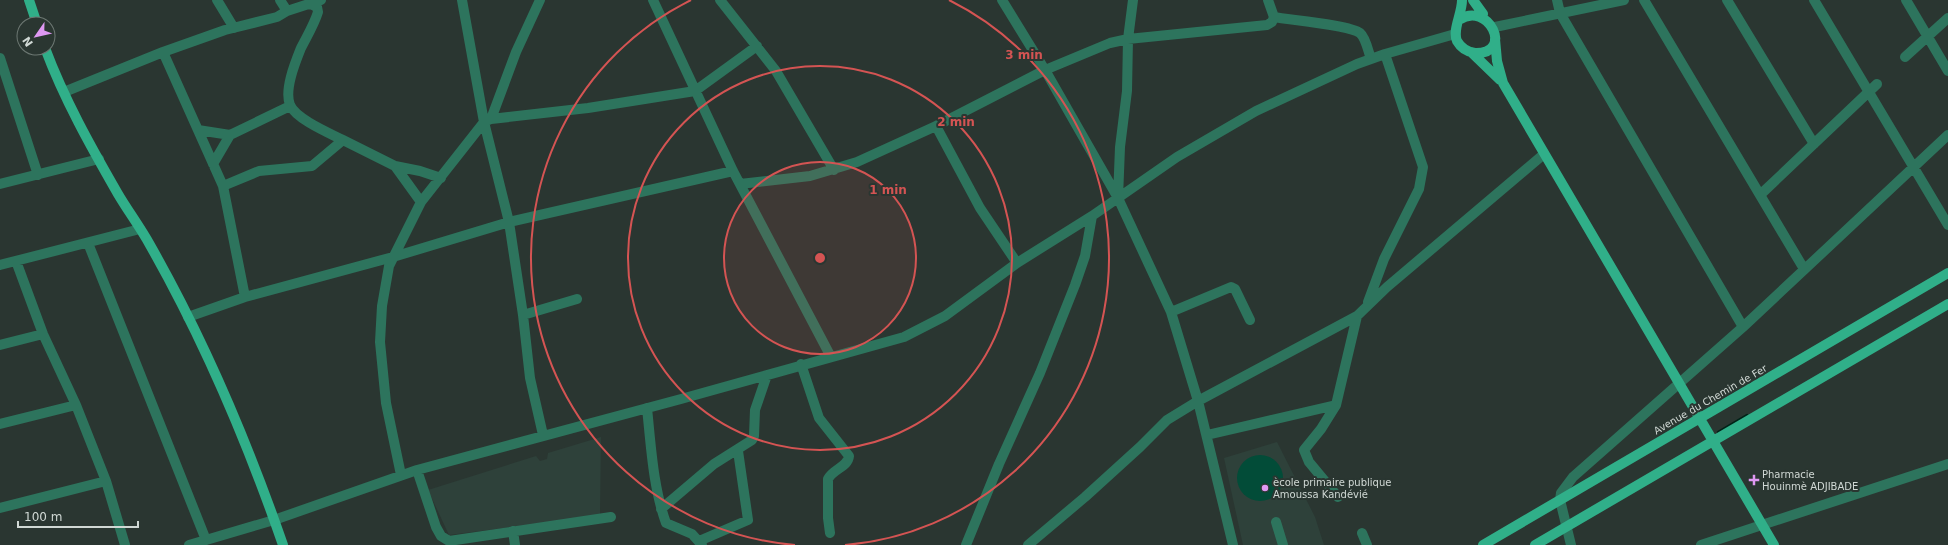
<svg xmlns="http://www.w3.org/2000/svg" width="1948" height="545" font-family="'DejaVu Sans',sans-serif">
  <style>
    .built { fill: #2e413a }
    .green { fill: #024c38 }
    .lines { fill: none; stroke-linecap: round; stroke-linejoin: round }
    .stream { stroke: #002318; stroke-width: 2.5 }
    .minor { stroke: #2d745d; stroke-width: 10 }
    .major { stroke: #30af89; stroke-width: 10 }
    .ring { fill: none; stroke: #d45453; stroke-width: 2 }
    .poi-dot { fill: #de98f2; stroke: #2a3631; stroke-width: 1.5 }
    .labels { text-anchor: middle; stroke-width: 4; stroke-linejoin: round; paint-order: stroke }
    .street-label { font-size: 10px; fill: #d0d8d4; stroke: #2a3631 }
    .poi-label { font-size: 10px; fill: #d0d8d4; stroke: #2a3631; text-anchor: start }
    .centre { fill: #d45453; stroke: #2a3631; stroke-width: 2 }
    .ring-label { font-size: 12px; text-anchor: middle; font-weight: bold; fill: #d45453; stroke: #2a3631; stroke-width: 4; stroke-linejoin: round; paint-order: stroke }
  </style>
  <rect width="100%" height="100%" fill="#2a3631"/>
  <path class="built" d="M601,437l-1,79 -151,19 -21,-45 108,-34 4,5 7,-2 1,-6z
    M1277,442l38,75 9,28h-81l-19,-87z"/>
  <path class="green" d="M1237 478a23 23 0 1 1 46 0a23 23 0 1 1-46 0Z"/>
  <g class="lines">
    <path class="stream" d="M1718,432l29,-17"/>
    <path class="minor" d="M217,0l17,28
      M280,0l7,11
      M462,0l22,122 25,100 14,93 7,63 13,57
      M653,0l80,171 98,186
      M720,0l56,71 58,99
      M1002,0l43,70 73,128 53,114 27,89 35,144
      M1557,0l3,13 183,314
      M1644,0l160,269
      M1727,0l87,144
      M1814,0l134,225
      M1906,0l42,71
      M310,4l7,3 1,5c-4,13 -11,24 -17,36 -6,15 -17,42 -11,57 6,14 39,28 53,35
      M1274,17c16,3 76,8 86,16 6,5 8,18 11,26
      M1495,27l129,-27
      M163,52l60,134 22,111
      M1905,57l43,-39
      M0,58l38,117
      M64,92l99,-40 62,-22 52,-13 10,-6 34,-11
      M491,119l25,-67 24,-52
      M936,126l44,82 37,55
      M198,130l32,5
      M213,164l17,-29 60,-29
      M395,166l26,36
      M0,184l99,-25
      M740,184l70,-8 47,-14 79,-36 109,-56 65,-27 18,-4 139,-14 5,-3 2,-5 -6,-17
      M223,186l36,-15 53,-5 31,-26 52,26 25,5 21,7
      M1760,195l117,-111
      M1118,198l2,-51 7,-56 1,-52 5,-39
      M88,243l118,297
      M16,261l27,73 33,71 30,76 19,64
      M0,265l140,-36
      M1368,302l16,-43 35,-70 4,-22 -38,-113
      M1171,312l60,-25 4,2 15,31
      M523,315l54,-16
      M188,317l57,-20 148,-40 116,-35 224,-51
      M0,345l43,-11
      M801,364l18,54 30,38c-1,11 -16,13 -21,23v39l2,15
      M647,408c4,38 6,79 19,115l26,11 10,11
      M0,424l76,-19
      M1207,435l129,-30
      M417,470l19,57 5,9 8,5 162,-24
      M401,475l-15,-72 -6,-61 2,-36 7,-40 32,-64 63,-80 7,-3 97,-11 107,-17 62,-45
      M1338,497l-29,-35 -5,-12 17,-21 15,-24 21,-89
      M0,508l106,-27
      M661,509l53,-45 38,-24 2,-4 1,-26 12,-35
      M1276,522l7,23
      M513,531l2,14
      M1362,533l5,12
      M699,541l49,-21 -10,-69
      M189,545l85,-25 143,-50 264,-71 223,-62 41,-21 72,-53 75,-47 85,-59 79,-46 101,-47 28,-10 70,-20
      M966,545l33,-81 41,-91 35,-88 10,-29 7,-40
      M1028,545l57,-48 55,-50 27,-27 31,-19 159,-85 30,-29 157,-133
      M1571,545l-11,-45 1,-7 12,-16 170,-150 205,-192
      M1701,545l247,-81"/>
    <path class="major" d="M29,0l8,24
      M1473,0l10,14
      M1459,20c29,-20 56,34 16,33 -7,-1 -14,-5 -18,-12 -5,-11 5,-27 5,-41
      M1495,39l2,22 6,22 271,462
      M45,48c19,51 46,99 73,146 10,17 22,33 32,51 54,95 97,196 133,300
      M1471,52l29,28
      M1483,545l465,-272
      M1535,545l413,-241"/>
  </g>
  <circle cx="820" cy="258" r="96" fill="#d45453" fill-opacity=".12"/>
  <g class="ring">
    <circle cx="820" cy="258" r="96"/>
    <circle cx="820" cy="258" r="192"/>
    <path d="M795 545A288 288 0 0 1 691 0M949 0A288 288 0 0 1 845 545"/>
  </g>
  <g class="poi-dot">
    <path d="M1752 474h4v4h4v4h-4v4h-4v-4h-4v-4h4z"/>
    <circle cx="1265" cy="488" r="4"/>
  </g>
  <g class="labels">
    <g class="street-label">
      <text transform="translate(1710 399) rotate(-30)" y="4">Avenue du Chemin de Fer</text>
    </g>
    <g class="poi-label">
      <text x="1762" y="478">Pharmacie<tspan x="1762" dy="12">Houinmè ADJIBADE</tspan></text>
      <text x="1273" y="486">ècole primaire publique<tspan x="1273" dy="12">Amoussa Kandévié</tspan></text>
    </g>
  </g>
  <circle cx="820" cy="258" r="6" class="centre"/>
  <g class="ring-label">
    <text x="1024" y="59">3 min</text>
    <text x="956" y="126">2 min</text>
    <text x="888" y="194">1 min</text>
  </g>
  <g transform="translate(36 36) rotate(236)"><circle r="19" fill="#2a3631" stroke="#6c7772"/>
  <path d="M0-3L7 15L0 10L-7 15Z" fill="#de98f2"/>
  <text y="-6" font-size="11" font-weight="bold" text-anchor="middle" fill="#d0d8d4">N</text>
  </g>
  <path d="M18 521v6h120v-6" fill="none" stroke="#d0d8d4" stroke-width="2"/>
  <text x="24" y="521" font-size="12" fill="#d0d8d4" stroke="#2a3631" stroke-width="3" paint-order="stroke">100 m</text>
</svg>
